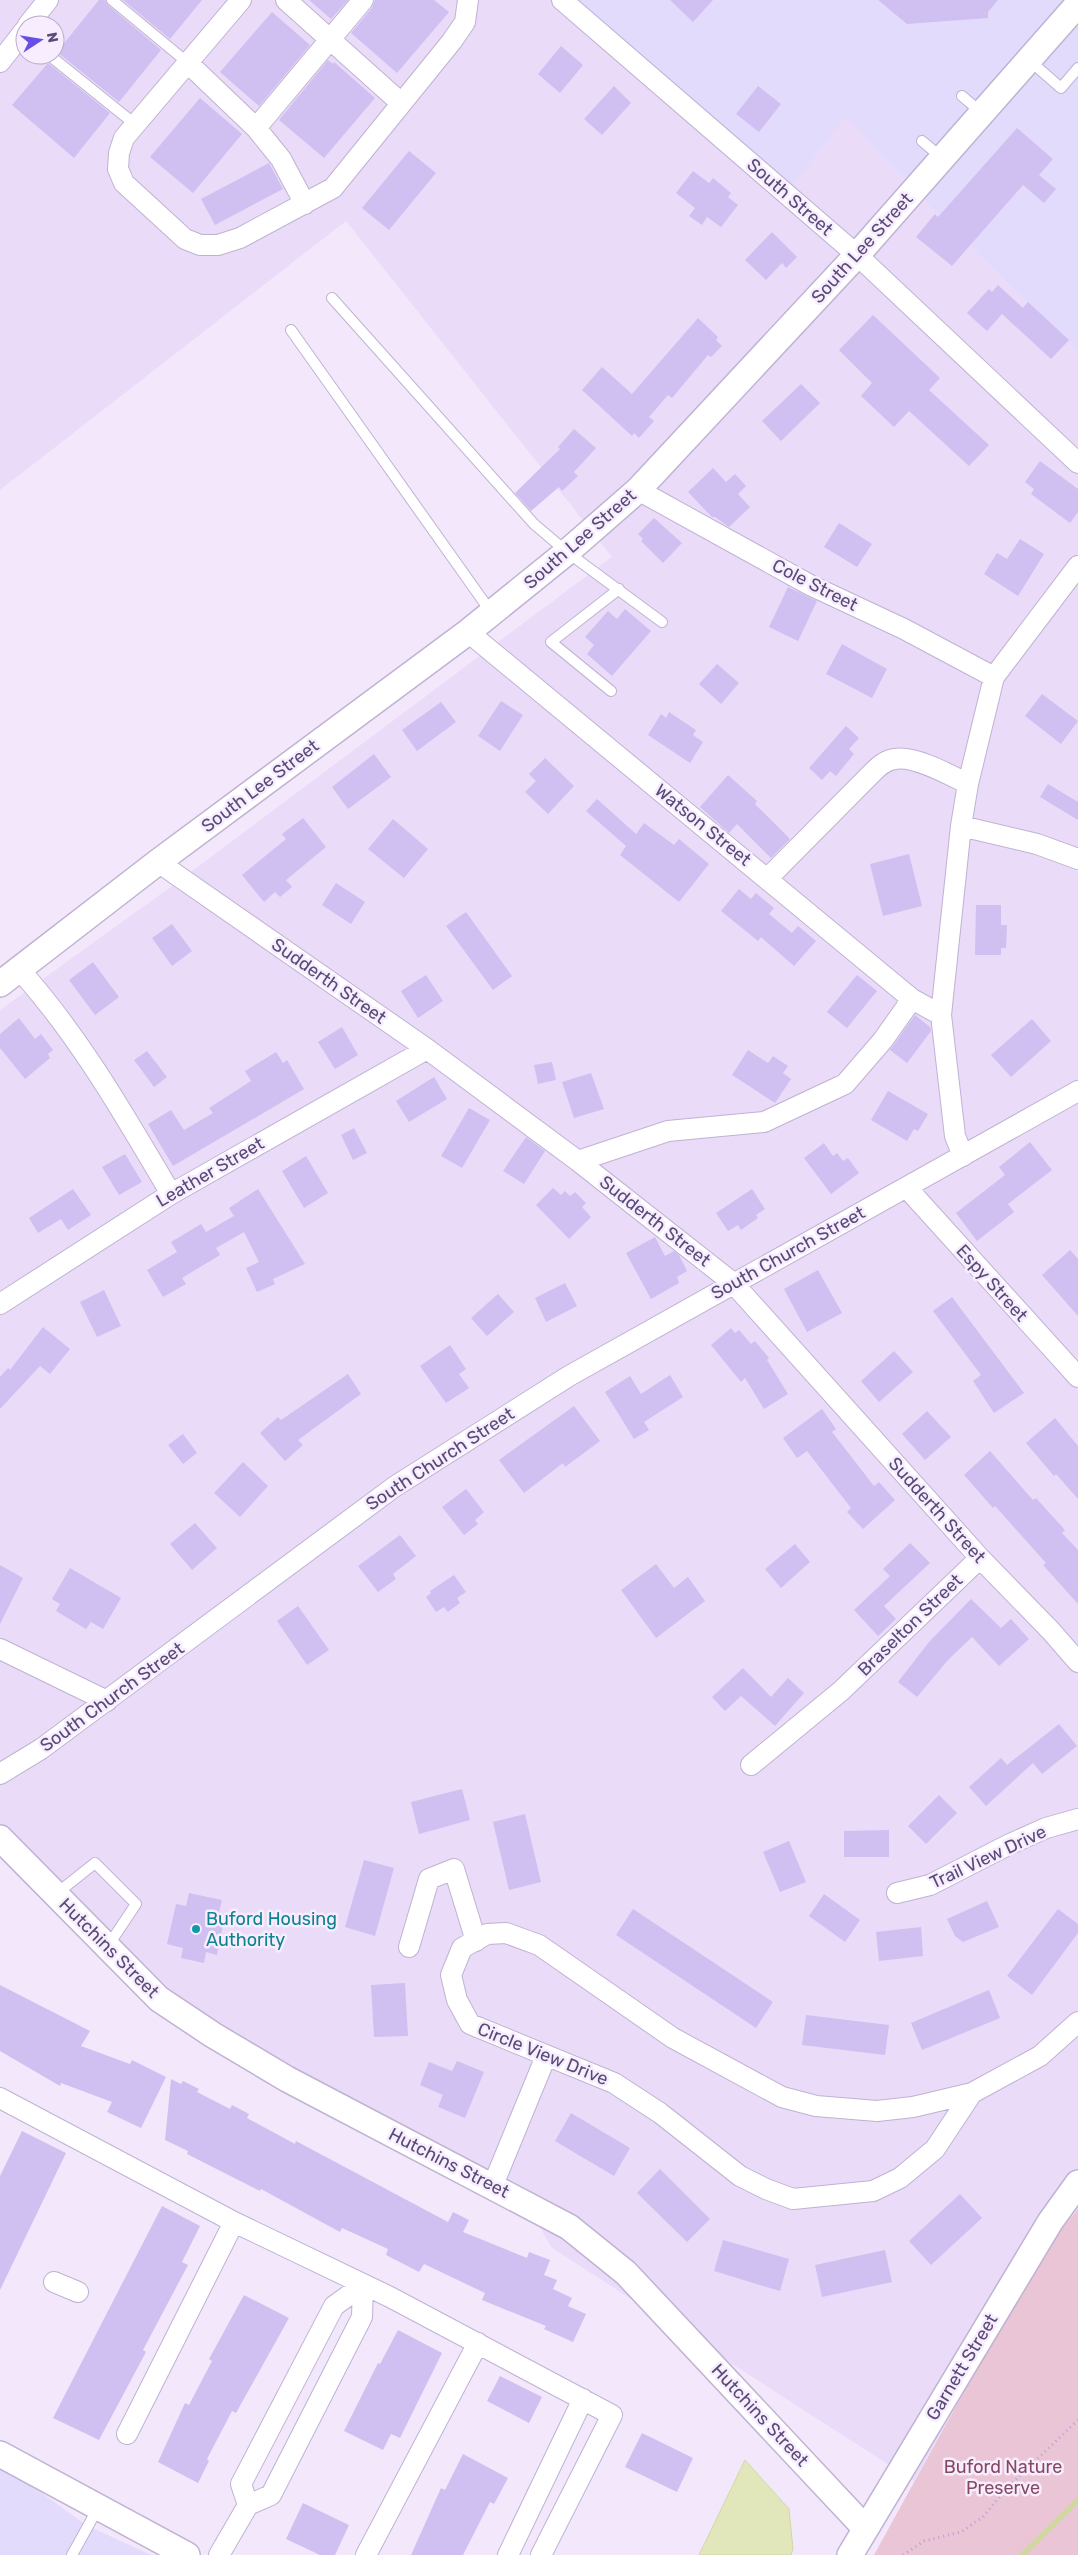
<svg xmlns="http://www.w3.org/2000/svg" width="1078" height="2555" font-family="Rubik,sans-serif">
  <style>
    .residential { fill: #eadbf9; fill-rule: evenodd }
    .commercial { fill: #e3dbfc }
    .green { fill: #eac5d6 }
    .water { fill: #e2e6bb; stroke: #d2d7a2 }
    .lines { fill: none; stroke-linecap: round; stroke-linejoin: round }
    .stream { stroke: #d2d7a2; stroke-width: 5.5 }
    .building { fill: #d0bff1 }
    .service-casing { stroke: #bfb2d3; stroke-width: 12 }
    .minor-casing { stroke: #bfb2d3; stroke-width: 22 }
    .tertiary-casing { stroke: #bfb2d3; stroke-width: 28 }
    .path { stroke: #b3a2d6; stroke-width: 3; stroke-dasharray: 1 4; stroke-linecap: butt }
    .service { stroke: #fff; stroke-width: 10 }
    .minor { stroke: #fff; stroke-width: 20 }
    .tertiary { stroke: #fff; stroke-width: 25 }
    .culture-dot { fill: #0f9aa8; stroke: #f7edff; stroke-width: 2 }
    .labels { text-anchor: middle; stroke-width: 5; stroke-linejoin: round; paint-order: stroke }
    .street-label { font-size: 18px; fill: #584b76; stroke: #f7edff }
    .culture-label { font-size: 18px; fill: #0d838f; stroke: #f7edff; text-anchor: start }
    .park-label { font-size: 18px; fill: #87495f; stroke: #f7edff }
  </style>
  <rect width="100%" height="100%" fill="#f3e7fc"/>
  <path class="residential" d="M0,0h548l236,194 62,-78 102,109 130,127v1857l-41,50 -123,222 -362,-233 -22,-38 -326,-179 -204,-182v-839l172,-124 440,-329 -266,-336 -346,269zM25,25h30v30h-30z"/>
  <path class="commercial" d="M548,0h530v352l-130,-127 -102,-108 -62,78z
    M0,2463l86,62 65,30h-151z"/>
  <path class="green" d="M1078,2209v346h-204l163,-296z"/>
  <path class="water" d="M745,2460l44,49 4,40 -2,6h-92z"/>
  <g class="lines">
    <path class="stream" d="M1022,2555l56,-55"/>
  </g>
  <path class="building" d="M99,0h6l3,5 53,45 -42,52 -62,-50z
    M123,0h79l-32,39z
    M309,0h39l-17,19z
    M375,0h59l15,12 -52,61 -46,-40 21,-25z
    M670,0h43l-20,22z
    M878,0h120l-10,12v6l-81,6z
    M272,12l38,33 -51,61 -39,-34z
    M561,46l22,19 -23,28 -22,-19z
    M328,60l5,4 1,-2 41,36 -51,60 -45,-38z
    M48,63l62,50 -36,45 -62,-53z
    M614,86l17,17 -29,32 -18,-16z
    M758,86l23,18 -22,28 -23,-18z
    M200,98l42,36 -49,59 -43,-36z
    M1017,128l36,31 -14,16 17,14 -12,14 -21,-18 -71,81 -36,-29 19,-23 3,3z
    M409,151l27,22 -47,57 -27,-22z
    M269,163l14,26 -68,36 -14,-26z
    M693,171l16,12 4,-5 18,15 -3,4 10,8 -17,22 -14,-10 -5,8 -13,-9 6,-8 -19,-15z
    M772,232l25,25 -11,11 -4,-5 -16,17 -21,-20z
    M998,285l25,23 5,-6 41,38 -18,19 -49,-45 -15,17 -20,-18 22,-24 3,3z
    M873,315l67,63 -11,12 60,55 -20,21 -60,-55 -15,16 -33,-31 11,-13 -33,-33z
    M698,318l20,19 -2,3 6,6 -11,11 -3,-2 -36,43 -4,-3 -19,22 5,4 -15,17 -5,-5 -2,3 -50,-46 20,-23 30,27z
    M801,384l19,19 -39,38 -19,-20z
    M574,429l22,19 -22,24 4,4 -16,15 -3,-4 -28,24 -16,-18 45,-44 -2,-2z
    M1040,461l38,28v23l-8,11 -39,-29 3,-5 -9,-7z
    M713,468l13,14 9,-8 11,12 -8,8 12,13 -21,20 -14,-10h-3l-24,-25z
    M654,518l28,25 -19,20 -22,-22 2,-2 -5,-5z
    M839,523l33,21 -15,23 -33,-20z
    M1020,539l24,15 -26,42 -34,-22 13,-21 10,6z
    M788,587l29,14 -19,40 -29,-14z
    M625,609l26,22 -39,45 -25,-22 7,-9 -9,-8 23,-26 9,8z
    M842,644l45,25 -15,29 -46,-24z
    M717,664l22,19 -18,21 -22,-20z
    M1042,694l36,27 -17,23 -36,-28z
    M501,701l22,14 -23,36 -22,-15z
    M441,702l15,20 -39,29 -15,-21z
    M669,712l27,18 -3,5 10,7 -13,21 -42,-28 13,-21 5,4z
    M846,726l13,12 -10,11 5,5 -18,22 -6,-5 -8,9 -13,-12z
    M374,754l17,23 -43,32 -16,-22z
    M545,758l29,28 -26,28 -23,-22 11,-11 -7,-7z
    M728,775l29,26 -2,3 35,35 -19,19 -34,-34 -8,9 -29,-26z
    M1048,784l30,18v18l-38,-23z
    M597,799l39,35 8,-11 30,22 5,-6 30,25 -30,38 -59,-47 6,-9 -40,-35z
    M303,818l23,29 -40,33 6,7 -12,10 -5,-5 -11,10 -22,-27 44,-36 -4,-5z
    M393,819l35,30 -24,29 -36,-29z
    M909,854l13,52 -39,10 -13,-52z
    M336,883l29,19 -14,22 -29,-19z
    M739,889l12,10 5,-6 18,15 -5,6 23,19 6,-7 18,15 -22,25 -33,-29 -3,4 -37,-30z
    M976,905h25v20h6l-1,23h-5v7h-26z
    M466,912l46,64 -19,14 -47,-64z
    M172,924l20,27 -20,15 -20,-28z
    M93,962l26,35 -24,18 -26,-35z
    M426,975l17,26 -25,17 -17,-27z
    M857,975l20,16 -30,37 -20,-16z
    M915,1015l15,12 1,4 -24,32 -17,-13z
    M19,1018l16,21 6,-5 12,16 -5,4 2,4 -25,21 -25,-31v-14z
    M1032,1019l19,22 -40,36 -20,-22z
    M342,1027l16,28 -23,14 -17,-27z
    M748,1050l20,13 5,-7 15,10 -5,7 8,6 -16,24 -43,-28z
    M147,1051l20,26 -13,10 -20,-27z
    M276,1052l7,11 4,-3 17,29 -131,77 -25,-42 23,-14 13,20 29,-17 -4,-5 42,-27 -6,-10z
    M552,1062l4,18 -18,4 -4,-19z
    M591,1073l13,36 -30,9 -12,-36z
    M434,1077l13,22 -38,23 -13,-21z
    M888,1091l40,23 -10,17 -4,-2 -7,12 -36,-21z
    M469,1108l21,12 -28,48 -21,-12z
    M354,1128l13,25 -14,7 -12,-25z
    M526,1137l19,14 -21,33 -21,-13z
    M1030,1142l22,28 -44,34 6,8 -37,29 -21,-28 49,-38 -6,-8z
    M824,1143l9,13 4,-3 6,8 5,-3 11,15 -28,21 -27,-36z
    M125,1154l17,28 -23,13 -17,-28z
    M306,1156l22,37 -24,15 -22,-37z
    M553,1188l8,7 4,-4 5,5 5,-4 11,11 -4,4 9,10 -22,22 -33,-34z
    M73,1189l18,26 -23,15 -7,-11 -23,14 -9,-15z
    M258,1189l47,75 -32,15 2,5 -18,8 -11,-24 13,-6 -15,-30 -28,16 4,7 -38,23 4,6 -23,13 -16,-27 30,-18 -6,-10 30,-18 5,8 28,-16 -5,-8z
    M752,1189l13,20 -9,6 2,3 -17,12 -3,-5 -10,6 -12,-18z
    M655,1237l10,19 9,-5 5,4 8,16 -10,6 2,6 -28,16 -25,-46z
    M1070,1250l8,9v57l-36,-41z
    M818,1270l24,43 -35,19 -23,-43z
    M565,1283l12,23 -31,16 -11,-24z
    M104,1290l17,36 -24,11 -17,-35z
    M498,1294l16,18 -27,24 -16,-18z
    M952,1297l72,96 -30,20 -21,-32 8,-6 -48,-64z
    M43,1327l27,22 -20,25 -10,-8 -40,43v-32l8,-9 2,2z
    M731,1328l4,5 4,-3 12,14 4,-3 14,17 -2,2 21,34 -24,15 -19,-31 -4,4 -30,-37z
    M450,1345l16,24 -7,5 10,14 -23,15 -26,-37z
    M894,1351l19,21 -34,30 -18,-21z
    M348,1374l13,20 -63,46 5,5 -18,16 -25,-28 18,-16 3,3z
    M670,1375l13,22 -39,25 5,8 -15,9 -29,-47 25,-16 11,18z
    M574,1406l26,35 -35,26 -2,-4 -39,30 -25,-33z
    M822,1409l14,20 -4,3 42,54 5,-4 16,18 -32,29 -16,-17 4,-4 -44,-57 -10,7 -14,-20z
    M927,1411l24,26 -26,23 -23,-26z
    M1055,1418l23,28v53l-22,-25 -2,2 -28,-33z
    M183,1434l14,19 -14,11 -15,-19z
    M990,1451l43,49 3,-2 29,32 -3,3 16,17v54l-35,-39 3,-2 -51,-57 -2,2 -29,-33z
    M243,1462l25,24 -28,31 -26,-24z
    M466,1489l18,23 -9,8 3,4 -14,11 -22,-28z
    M195,1523l22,25 -25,22 -22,-26z
    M400,1535l16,21 -23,18 3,5 -18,13 -20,-26z
    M910,1543l20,20 -46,43 12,13 -18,17 -24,-26 36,-34 -7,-7z
    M795,1544l15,18 -29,26 -16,-19z
    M656,1564l18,24 14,-11 17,24 -49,37 -35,-48z
    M0,1565l23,13 -23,46z
    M70,1568l51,30 -18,31 -12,-7 -5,7 -30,-18 4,-7 -8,-5z
    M454,1575l12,17 -9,6 3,5 -12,9 -4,-5 -8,5 -10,-15 5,-4 -1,-2z
    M971,1599l30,29 10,-9 18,20 -30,27 -27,-29 -24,23 -31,37 -19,-15 31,-40z
    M298,1606l31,44 -22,15 -30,-44z
    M743,1668l28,29 17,-19 16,15 -29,33 -34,-30 -16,15 -13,-14z
    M1059,1724l18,22 -35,28 -9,-11 -47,43 -17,-19 32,-29 6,7z
    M462,1789l8,31 -51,14 -8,-32z
    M939,1795l18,18 -31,31 -18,-18z
    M525,1814l16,68 -32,8 -16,-68z
    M889,1830v27h-45v-26z
    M789,1841l17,41 -26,10 -17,-40z
    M364,1860l30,8 -19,68 -30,-9z
    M189,1893l33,7 -3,12 6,2 -8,41 -11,-3 -2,11 -23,-5 2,-10 -16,-4 9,-40 10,2z
    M824,1894l36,26 -15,22 -36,-26z
    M987,1901l12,26 -36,15 -8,-6 -8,-17z
    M633,1909l140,93 -17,26 -140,-93z
    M1058,1909l20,15v9l-46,62 -25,-19z
    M921,1927l2,29 -44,5 -3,-29z
    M405,1983l3,53 -34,1 -3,-52z
    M0,1985l90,46 -9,15 49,18 2,-4 34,17 -25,51 -34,-16 5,-10 -51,-19 -1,3 -60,-35z
    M989,1990l11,28 -78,32 -11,-27z
    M806,2015l83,10 -4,30 -83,-10z
    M457,2061l27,11 -19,46 -27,-11 5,-12 -23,-10 9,-23 23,9z
    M171,2079l10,5 2,-3 16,8 -2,3 33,17 2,-4 17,9 -2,4 48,26 1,-3 152,81 5,-10 16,8 -6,12 64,26 2,-6 21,8 -6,15 13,5 -4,9 19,9 -4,8 18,8 -13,28 -29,-13 2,-3 -64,-26 3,-7 -61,-29 -5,8 -33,-17 2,-6 -46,-21 -2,4 -79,-43 -1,2 -73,-37 1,-3 -23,-11z
    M571,2113l59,35 -16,28 -59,-35z
    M22,2131l44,22 -66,137v-114z
    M660,2169l50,50 -23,23 -50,-49z
    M960,2194l22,24 -51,47 -22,-24z
    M162,2206l38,20 -18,36 6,3 -45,85 3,2 -47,88 -46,-22z
    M723,2240l66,19 -9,32 -66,-20z
    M885,2250l7,32 -70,15 -7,-32z
    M244,2295l45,23 -53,95 -4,-2 -25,48 2,2 -11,22 -40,-21 27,-59 4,2 23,-44 -3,-2z
    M398,2330l44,23 -42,85 -9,-4 -8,16 -39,-19 34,-68 2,1z
    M500,2376l42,21 -13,26 -42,-22z
    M642,2433l51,25 -16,34 -52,-25z
    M463,2454l45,24 -14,26 -4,-2 -27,53h-52l30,-67 4,2z
    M303,2503l46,22 -14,30h-15l-34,-16z"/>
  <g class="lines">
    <defs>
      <path id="service" d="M112,0l76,63
        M49,55l87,70
        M1029,60l32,28 17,-20
        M962,96l20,17
        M922,141l20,17
        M332,298l202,226 33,28 95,70
        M291,330l200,282
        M611,691l-60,-49 68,-53
        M56,1894l39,-31 41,41 -28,42
        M72,2555l26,-47"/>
      <path id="minor" d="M241,0l-117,138 -5,15 -1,16 6,14 61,56 15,6h18l22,-7 93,-50 119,-147 13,-19 3,-22
        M286,0l115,103
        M562,0l295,255 221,208
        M28,25l20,-25
        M0,62l25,-32
        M188,63l68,65 25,31 24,45
        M256,128l107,-128
        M638,490l172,95 94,44 90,48
        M468,632l444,367 29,16
        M961,826l76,18 41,15
        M158,862l269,187 151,112 155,122 247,275 71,73 27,31
        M768,878l104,-105c6,-6 13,-13 23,-14 19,-4 55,16 73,25
        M19,969c61,68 106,147 152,225
        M963,1156l-8,-20 -14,-121 20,-189 7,-42 26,-107 84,-111
        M578,1161l90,-30 96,-9 81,-38 38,-44 29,-41
        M907,1188l171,189
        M0,1304l171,-110 256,-145
        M0,1649l107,52
        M751,1765l90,-74 139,-133
        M0,1774l41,-25 353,-262 175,-111 509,-285
        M897,1893l33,-8 78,-40 38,-17 32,-9
        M506,1933l33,12 134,93 109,59 34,9 61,5 36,-4 59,-14 -37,56 -35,29 -27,13 -80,8 -27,-10 -26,-13 -80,-63 -46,-30 -144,-59 -13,-24 -6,-25 11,-27 25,-14z
        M409,1947l20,-68 25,-10 22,72
        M972,2093l68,-37 38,-34
        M0,2098l234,124 156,75 222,118 -71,140
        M493,2185l53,-129
        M54,2282l24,10
        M127,2434l107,-212
        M219,2555l29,-50 23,-10 91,-178 1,-32 -29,21 -93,178 7,21
        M366,2555l112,-212
        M508,2555l75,-156"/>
      <path id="tertiary" d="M0,984l158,-122 310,-230 99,-80 71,-62 219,-235 221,-251
        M0,1838l159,161 54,36 74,44 282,148 57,46 239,255
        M0,2454l187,101
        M850,2555l200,-333 28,-39"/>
    </defs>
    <use href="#service" class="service-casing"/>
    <use href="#minor" class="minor-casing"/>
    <use href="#tertiary" class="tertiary-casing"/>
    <path class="path" d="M903,2555l21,-14 37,-9 22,-15 24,-29 71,-68"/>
    <use href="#service" class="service"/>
    <use href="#minor" class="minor"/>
    <use href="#tertiary" class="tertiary"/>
  </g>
  <circle class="culture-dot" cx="196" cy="1929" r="5"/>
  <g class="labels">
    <g class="street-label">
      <text transform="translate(790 197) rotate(41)" y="6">South Street</text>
      <text transform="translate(862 248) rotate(-48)" y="6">South Lee Street</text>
      <text transform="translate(580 539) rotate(-41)" y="6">South Lee Street</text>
      <text transform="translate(815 585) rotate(27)" y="6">Cole Street</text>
      <text transform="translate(260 786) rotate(-37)" y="6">South Lee Street</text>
      <text transform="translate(703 825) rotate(39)" y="6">Watson Street</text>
      <text transform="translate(329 981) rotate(35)" y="6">Sudderth Street</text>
      <text transform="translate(210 1172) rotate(-30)" y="6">Leather Street</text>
      <text transform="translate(655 1221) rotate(38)" y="6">Sudderth Street</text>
      <text transform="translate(788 1253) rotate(-29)" y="6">South Church Street</text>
      <text transform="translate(992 1283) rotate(48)" y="6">Espy Street</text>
      <text transform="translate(440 1459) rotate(-33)" y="6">South Church Street</text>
      <text transform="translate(937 1510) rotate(48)" y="6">Sudderth Street</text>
      <text transform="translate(910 1625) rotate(-44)" y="6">Braselton Street</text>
      <text transform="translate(112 1697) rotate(-36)" y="6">South Church Street</text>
      <text transform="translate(988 1857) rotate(-25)" y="6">Trail View Drive</text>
      <text transform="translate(109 1948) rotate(45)" y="6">Hutchins Street</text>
      <text transform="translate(543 2054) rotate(22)" y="6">Circle View Drive</text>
      <text transform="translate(449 2163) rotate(27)" y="6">Hutchins Street</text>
      <text transform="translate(962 2367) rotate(-59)" y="6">Garnett Street</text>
      <text transform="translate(760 2415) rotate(47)" y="6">Hutchins Street</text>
    </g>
    <g class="culture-label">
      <text x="206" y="1925">Buford Housing<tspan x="206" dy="21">Authority</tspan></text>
    </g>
    <g class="park-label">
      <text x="1003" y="2473">Buford Nature<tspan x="1003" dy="21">Preserve</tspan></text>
    </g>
  </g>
  <g transform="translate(40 40) rotate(78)"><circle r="24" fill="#f7edff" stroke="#b7acc8"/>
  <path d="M0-4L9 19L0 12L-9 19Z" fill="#674ee4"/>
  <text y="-8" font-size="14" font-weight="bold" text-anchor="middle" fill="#584b76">N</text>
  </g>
</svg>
